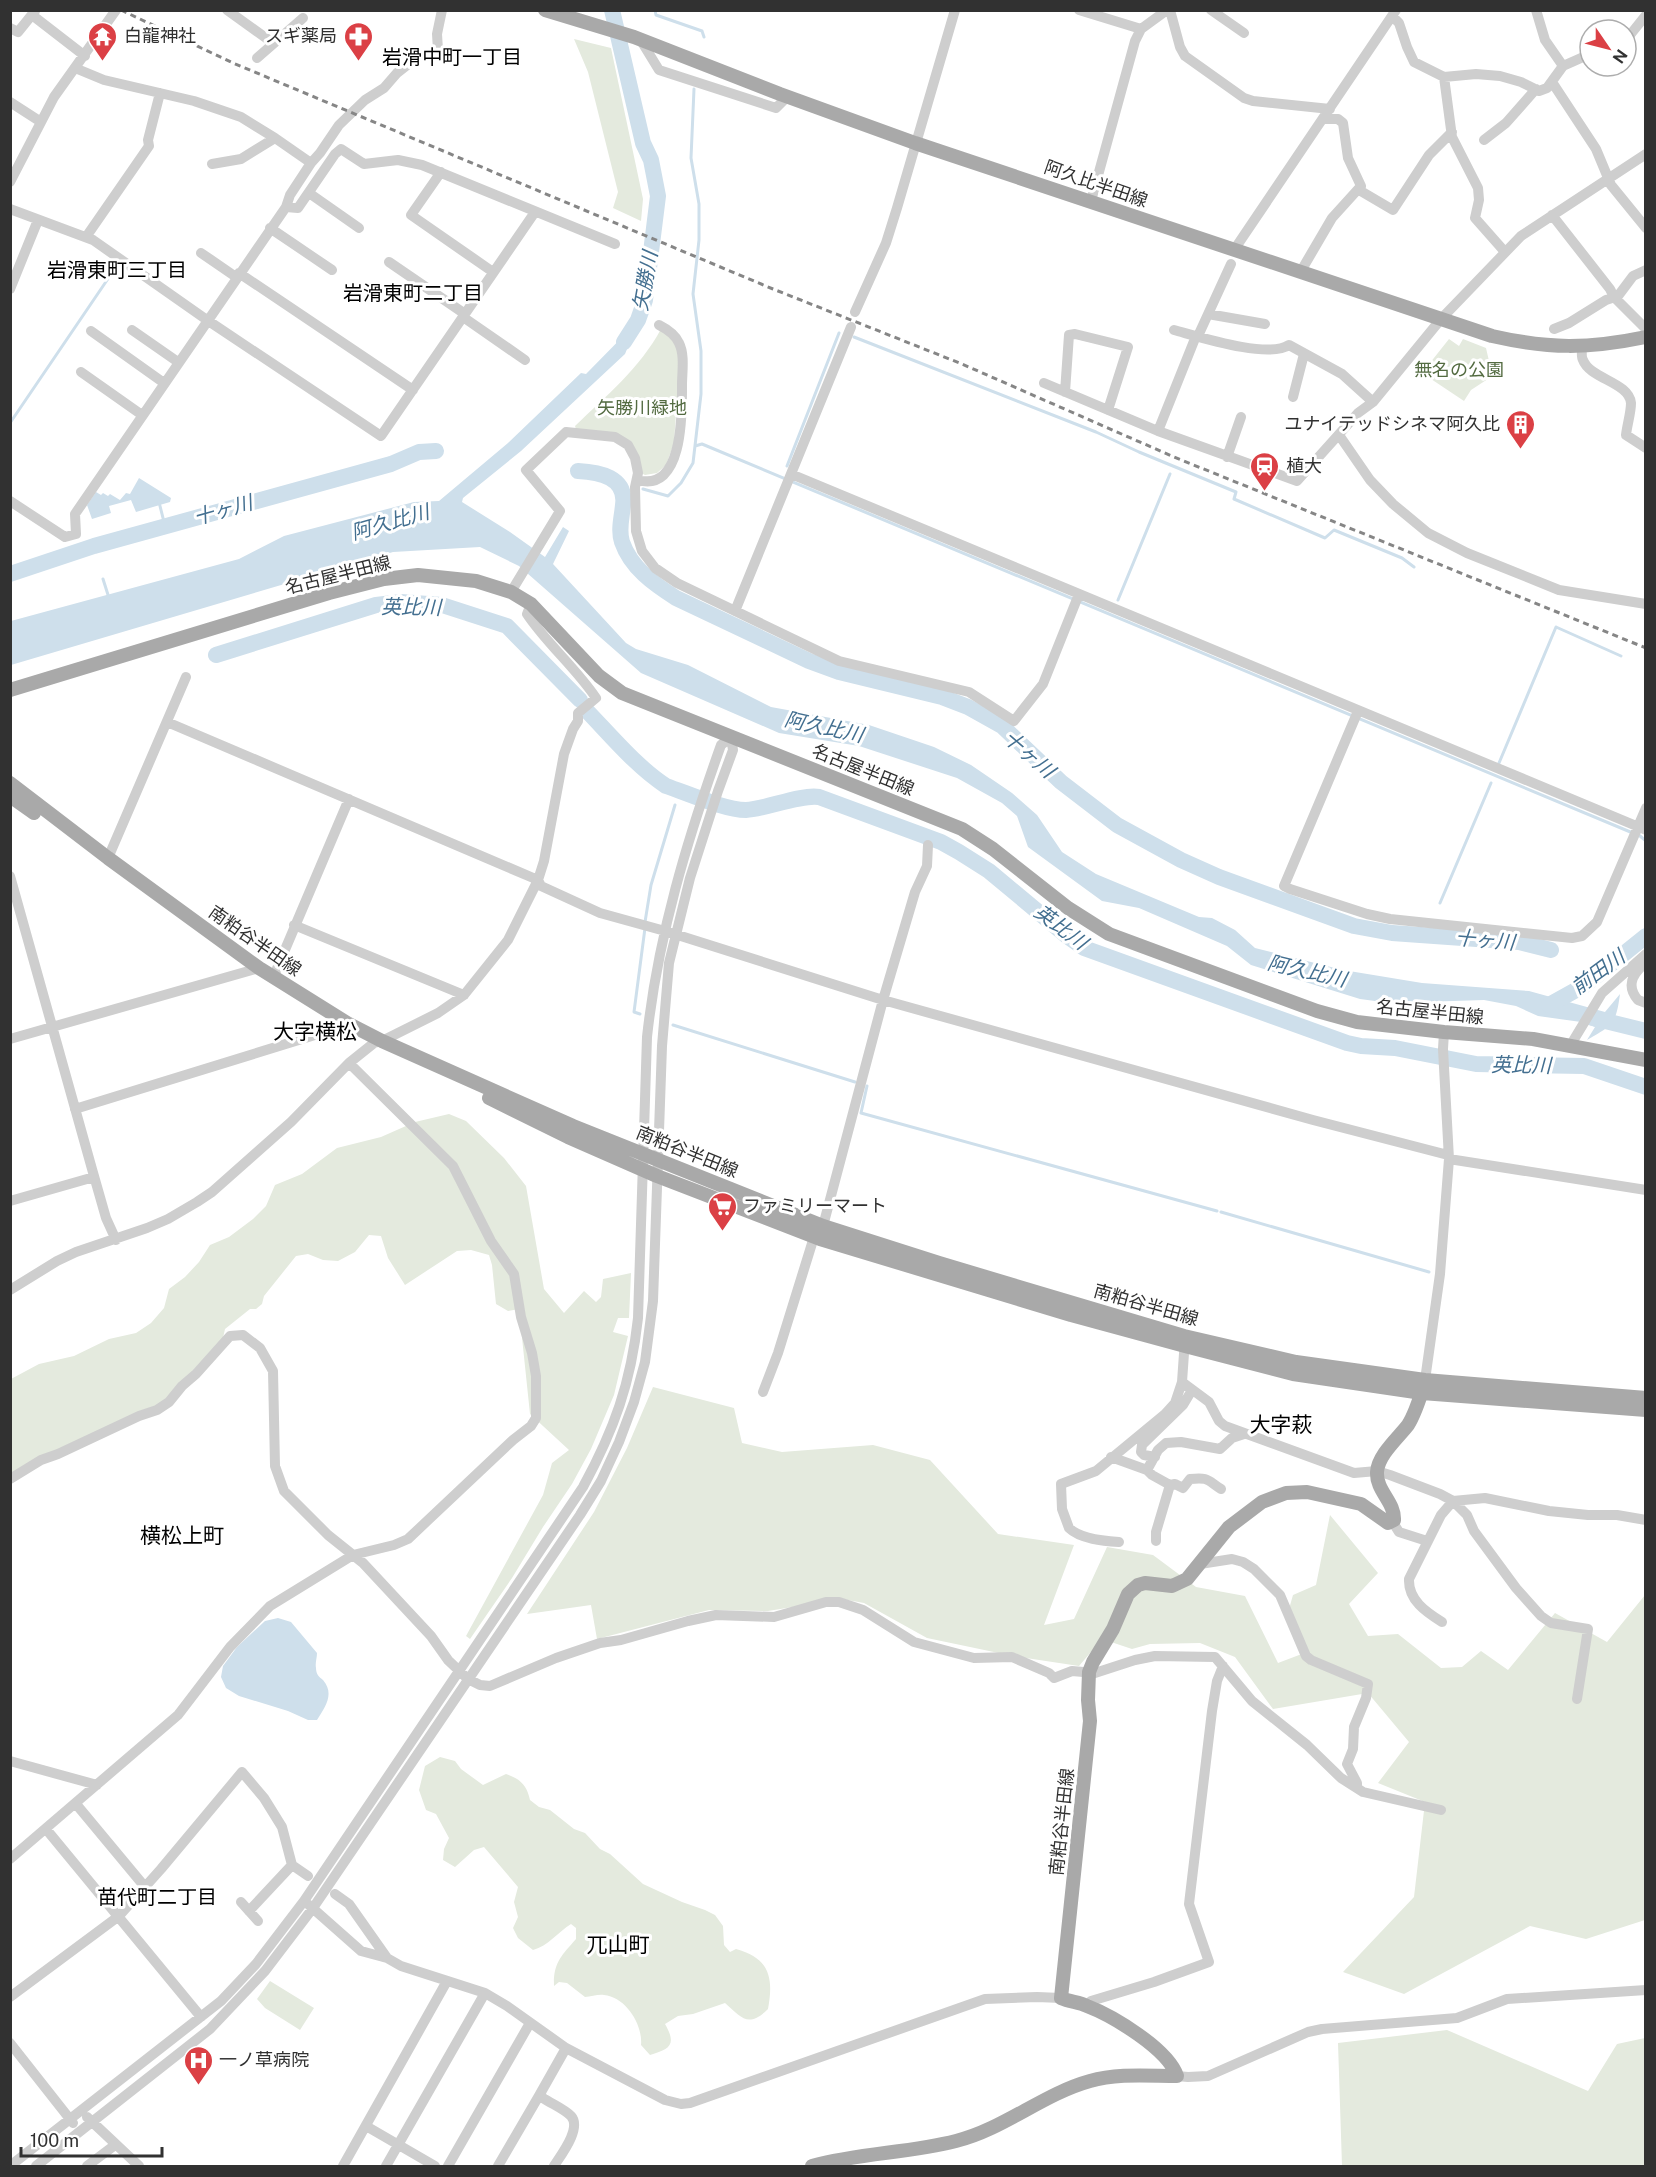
<svg xmlns="http://www.w3.org/2000/svg" width="1656" height="2177" font-family="'Public Sans','Noto Sans JP',sans-serif">
  <style>
    .green { fill: #e4eade }
    .water { fill: #cedfeb }
    .lines { fill: none; stroke-linecap: round; stroke-linejoin: round }
    .stream { stroke: #cedfeb; stroke-width: 3 }
    .river { stroke: #cedfeb; stroke-width: 16 }
    .minor { stroke: #cecece; stroke-width: 10 }
    .major { stroke: #a9a9a9; stroke-width: 14 }
    .rail { stroke: #868686; stroke-width: 3; stroke-dasharray: 6 4.5; stroke-linecap: butt }
    .labels { text-anchor: middle; stroke-width: 6; stroke-linejoin: round; paint-order: stroke }
    .poi-label { font-size: 18px; fill: #313131; stroke: #fff; text-anchor: start }
    .street-label { font-size: 18px; fill: #313131; stroke: #fff }
    .park-label { font-size: 18px; fill: #536b41; stroke: #fff }
    .neighbourhood-label { font-size: 20px; fill: #000; stroke: #fff }
    .water-label { font-size: 20px; font-style: italic; fill: #436f90; stroke: #fff }
    .quarter-label { font-size: 21px; fill: #000; stroke: #fff }
  </style>
  <rect width="100%" height="100%" fill="#fff"/>
  <path class="green" d="M574,39l37,9 32,151 -2,22 -28,-13 5,-16 -30,-120z
    M661,329l5,2 14,21 -6,91 -8,22 -9,8 -12,2 -4,-2 -10,-32 -55,-12 -1,-3c31,-30 65,-58 86,-97z
    M1449,339l10,7 4,-7 23,9 3,13h2l3,14 -23,15 -7,11 -42,-28z
    M449,1114l17,7 38,37 22,28 18,103 20,24 20,-22 12,11 5,-5 2,-18 28,-6 -2,45h-11l-5,14 15,4 -14,59 -23,54 -19,35 -29,43 -31,51 -42,61 -4,-3 77,-141 9,-32 17,-13 -39,-36 -11,-105 -11,2 -12,-7 -4,-39 -3,-10 -18,-5 -14,1 -52,34 -17,-27 -7,-22 -12,-1 -14,17 -17,9 -15,-1 -15,-6 -12,2 -32,40 -2,8 -6,5h-6l-25,20 -2,9 -56,61 -13,8 -143,68v-96l28,-15 35,-8 35,-17 27,-6 15,-10 13,-15 5,-19 16,-12 14,-15 11,-17 19,-8 24,-18 13,-13 9,-21 27,-11 35,-26 44,-11 34,-15z
    M653,1387l81,21 8,35 40,9 91,-7 57,15 68,74 76,11 -30,80 30,-6 33,-72 46,8 43,32 49,9 33,67 29,-11 -18,-43 4,-14 23,-10 14,-70 48,58 -29,31 19,32 30,-2 43,34 21,-1 19,-16 27,19 47,-57 52,29 38,-47v325l-59,19 -56,-13 -126,68 -61,-22 71,-75 11,-95 -47,-19 31,-41 -41,-49 -95,16 -38,-52 -35,-14 -50,1 -18,5 -30,-10 -23,27 -66,-10 -86,-18 -63,-35 -22,-4 -74,12 -59,-1 -112,29 -6,-34 -64,9 67,-102 33,-64z
    M440,1757l15,4 6,8 22,16 23,-11c15,5 21,12 24,26l9,7 11,3 24,19 11,4 15,16 10,5 33,30 39,18 23,8 10,5 8,11 1,19 6,7 6,-3c33,9 38,28 32,60 -20,20 -27,8 -43,-6l-32,11 -15,2 -13,8c12,21 5,25 -15,31l-9,-10c2,-20 -15,-48 -37,-50 -6,-1 -13,2 -19,2l-18,-14 -8,-1 -5,4c-1,-23 8,-31 22,-47v-11l-5,-4c-13,8 -23,22 -38,26l-15,-12 -5,-10 5,-11 -4,-15 4,-15 -34,-40 -10,3 -19,17 -12,-7 1,-11 5,-11 -13,-24 -10,-4 -7,-20 6,-24z
    M270,1981l44,27 -14,22 -35,-22 -8,-9z
    M1447,2030l141,61 29,-47 28,-6v128h-303l-4,-123z"/>
  <path class="water" d="M639,320l-14,34 -104,97 -58,47 -1,4 48,30 35,25 18,-30 6,4 -16,33 73,79 10,6 52,16 83,42 98,18 65,22 37,18 41,28 25,22 25,37 34,22 103,43 13,1 23,12 20,18 88,22 79,13 107,8 76,21 15,-18c-4,30 -7,31 -33,46l8,-13 -14,-5 -43,-6 -22,-10 -32,-6 -94,3 -30,-4 -109,-34 -24,-19 -88,-38 -37,-7 -74,-54 -11,-31 -15,-13 -45,-25 -98,-32 -80,-13 -138,-60 -122,-107 -39,-19 -87,5 -382,113v-44l228,-62 45,-23 130,-34 25,-1 69,-58 73,-70 5,1z
    M139,478l32,20 -1,4 -34,10 -5,-12 -22,6 2,7 -19,6 -5,-14 9,-13 5,3 2,-2 5,3 2,-2 10,6 6,-7 4,1z
    M278,1618l13,4 26,31c0,5 -2,10 -1,15 0,6 3,9 7,12 12,14 2,27 -6,40h-9l-20,-9 -49,-15 -13,-8 -5,-11 2,-11 14,-19 28,-26z"/>
  <g class="lines">
    <path class="stream" d="M655,10l1,5 46,16 2,6
      M854,337l242,95 43,20 97,40 -2,7 91,39 9,-8 68,28 12,9
      M10,423l108,-159
      M695,446l7,-2 938,392 6,5
      M787,466l52,-133
      M643,489l25,7 13,-13 12,-20 8,-69v-43l-8,-57 6,-54v-36l-8,-46 3,-69
      M159,502l6,24
      M103,579l6,19
      M1118,600l52,-126
      M1499,763l57,-136 65,29
      M1440,903l51,-120
      M645,922l6,-37 24,-80
      M640,1014l-6,-2 11,-84
      M673,1025l182,57
      M867,1086l-6,27 356,98
      M1221,1212l208,60"/>
    <path class="river" d="M612,10l31,133 8,17 7,36 -13,104 -7,20 -14,22
      M578,471c21,1 49,6 45,34 -1,12 -5,25 -1,37 9,26 32,42 54,56l133,63 30,11 103,25 26,10 34,19 59,56 56,43 64,35 38,17 135,49 38,7 127,9 32,8
      M10,574l84,-28 297,-82 28,-12 17,-1
      M216,655l160,-50 25,-3 41,3 65,21 73,74
      M588,712c24,25 49,55 78,74 21,7 59,24 80,24 20,-1 55,-16 73,-13l122,45 18,10 30,19 78,65 17,12 263,95 14,3 34,2 81,16 108,2 62,21
      M1549,1005l36,-20 61,-49
      M1593,1018l53,13"/>
    <path class="minor" d="M227,10l46,33
      M1079,10l62,19
      M1170,10l10,37 5,9 59,42 9,3 77,8
      M1211,10l33,23
      M1536,10l9,30 18,26
      M32,15l53,41
      M1392,16l7,7 8,24 7,15 30,15 32,-3 24,2 21,6 18,9 8,-3 16,-22 27,-12
      M10,28l8,4 17,-21
      M640,39l19,31 117,38 11,-11
      M1626,40l20,-25
      M257,58l46,-40
      M75,68l29,12 90,21 47,16 34,21 36,25
      M1444,77l8,60 26,51 1,12 -4,18 30,34
      M1552,82l44,67 15,36 35,43
      M10,102l31,20
      M1484,140l22,-17 30,-34
      M212,164l29,-5 34,-21
      M441,172l-30,43 82,57
      M10,182l44,-85 62,-87
      M1359,190l34,20 36,-55 23,-23
      M309,193l50,35
      M1091,201l44,-160 6,-12 26,-19
      M286,207l12,1 37,-54 6,-5 23,15 34,-4 24,5 193,79
      M10,209l83,31 114,80 174,116 154,-224
      M1552,215l58,74 4,8 32,32
      M270,228l62,42
      M86,237l63,-91 -1,-6 12,-47
      M1234,250l162,-240
      M201,253l35,24
      M389,262l76,52
      M1301,271l31,-53 29,-32 -13,-28 -5,-35 -5,-4h-14
      M239,273l174,117
      M10,289l28,-69
      M855,312l31,-69 11,-35 58,-198
      M1208,314l57,10
      M463,317l62,43
      M1554,329l15,-6 37,-23 12,-4 15,-20 13,-6
      M132,330l46,32
      M1174,330c26,7 94,29 115,15l53,29 31,28
      M91,331l73,52
      M1198,336l33,-72
      M1582,346c0,4 -1,11 1,14 7,19 46,22 48,43 0,10 -4,22 -5,32l20,13
      M81,372l61,43
      M1044,383l114,48 139,50 61,-68 15,-11 68,-83 80,-83 125,-82
      M1065,392l4,-57 6,-1 53,13 -20,63
      M1293,397l11,-43
      M1158,431l38,-95
      M1339,435l31,45 23,24 35,29 39,20 92,37 87,14
      M1227,457l14,-40
      M791,474l855,356
      M638,480c46,13 44,-69 44,-95 0,-13 3,-30 -3,-42 -4,-9 -12,-14 -20,-18
      M10,501l55,36 11,-3 -1,-20 211,-307 4,-12 21,-32 9,-10 19,-28 26,-25 19,-12 13,-15 19,-15 22,-8 -1,-16 5,-24
      M511,592l49,-81 -34,-41 40,-38 49,5 13,8 7,13 3,15 -3,14 1,44 6,20 13,17 22,15 162,78 130,31 45,29 29,-37 36,-90
      M735,611l116,-284
      M1358,711l-74,175 6,3 77,25 23,5 182,19 10,-2 15,-14 49,-114
      M167,722l371,158 3,6 59,27 65,18 218,69 430,120 135,35
      M108,858l78,-181
      M10,876l82,293 14,49 10,22
      M294,925l170,70
      M1643,965c-12,11 -16,22 -5,35l8,3
      M273,978l76,-179
      M10,1039l249,-71
      M1570,1046l32,-53 44,-39
      M75,1109l269,-83
      M1449,1159l197,31
      M10,1201l84,-24
      M823,1226l60,-226 32,-108 12,-26 1,-21
      M10,1290l47,-29 19,-9 71,-24 21,-9 29,-17 15,-10 79,-70 58,-59 25,-20 8,-2 56,-28 26,-18 44,-55 30,-60 6,-19 20,-107 9,-25 5,-8v-8l18,-15c-20,-30 -49,-54 -69,-84l4,-10
      M1185,1339l-3,43 27,20 10,19 6,5 129,47 23,-2 13,4 50,19 13,7 14,14 7,16 42,57 25,28 10,7 37,6 -11,70
      M1425,1380l15,-106 9,-115 -6,-110 1,-17
      M763,1392l15,-39 36,-116
      M1111,1457l36,13
      M1155,1457l-11,-2 -3,-3 1,-7 41,-40 9,-15
      M10,1479l31,-19 17,-6 81,-38 18,-6 12,-8 13,-16 14,-12 34,-38 13,-1 17,13 13,23 2,95 9,25 44,44 35,28 68,73 17,24 20,19 12,6 10,1 66,-28 44,-15 21,-3 67,-19 28,-6 58,2 52,-15h13l24,8 51,32 60,16 38,-1 37,16 5,5 18,-7 23,2 40,-13 20,-4 60,1 37,44 55,44 34,33 22,14 78,18
      M1170,1485l-18,-10 -5,-5 11,-20 8,-7 15,-1 39,7 12,-11 12,-4
      M1392,1521l7,11 28,9
      M1156,1541v-9l14,-47 5,-1 8,4 7,-9c19,-2 17,1 31,10
      M1119,1542c-15,-1 -39,-3 -50,-14l-7,-19 -1,-25 35,-13 69,-57 10,-11 7,-21
      M1200,1564l32,-5 11,3 11,7 26,26 26,61 5,4 57,24 -2,14 -12,29 -1,22 -6,15 10,19v5
      M1442,1622c-16,-10 -34,-22 -33,-43l32,-64 12,-14 32,-3 64,13 39,4h29l29,5
      M10,1761l87,24
      M76,1804l69,83
      M46,1829l155,188
      M10,1859l168,-144 52,-68 40,-41 83,-51 41,-10 14,-6 105,-99 18,-14 5,-8v-42l-4,-23 -11,-36 -7,-43 -23,-33 -38,-75 -104,-103
      M335,1894l14,10 38,54
      M241,1902l17,19
      M309,1905l52,46 26,7 14,8 84,27 22,13 59,42 99,52 16,4 9,-1 295,-104 52,-2 24,1
      M249,1911l43,-46
      M10,1997l109,-81 42,-47 81,-97 22,26 18,29 10,38 16,11
      M1088,2006l3,-5 63,-19 55,-20 -20,-58 23,-193 5,-30 6,-15
      M10,2043l63,80
      M1177,2076l11,1 20,-1 100,-44 14,-3 135,-11 50,-19 139,-9
      M87,2117l52,49
      M366,2126l69,40
      M10,2166l211,-165 35,-37 48,-63 279,-414c31,-57 48,-104 55,-169l9,-281c11,-101 40,-197 74,-292l10,-8 2,13 -15,41 -28,87 -21,85 -7,83 -9,255 -8,61 -11,40 -15,40 -18,39 -21,34 -267,393 -48,63 -55,58 -174,137
      M87,2166l28,-21
      M343,2166l104,-185
      M386,2166l99,-173
      M448,2166l82,-143
      M498,2166l42,-72
      M554,2166c7,-11 28,-38 17,-50 -7,-7 -19,-12 -28,-18l-3,-4 26,-46"/>
    <path class="major" d="M545,10l89,27 146,57 135,49 577,193c57,13 96,13 154,1
      M10,690l319,-97 55,-14 34,-4 58,6 35,11 20,12 68,72 23,17 340,136 31,20 75,59 41,26 208,77 40,11 87,10 89,7 113,21
      M10,783l98,75 151,110 88,55 35,18 191,85 250,100 116,37 245,73 112,26 129,18 221,18
      M10,796l24,17
      M489,1098l79,39 89,39 163,63 251,76 114,31 108,28 129,19 224,17
      M812,2166c47,-13 97,-13 144,-25 48,-12 87,-47 134,-60 27,-8 59,-5 87,-5 -9,-27 -64,-60 -90,-70 -8,-4 -17,-4 -26,-8l29,-277 -2,-21 1,-28 4,-10 20,-33 15,-35 10,-9 7,-2 27,3 15,-7 42,-52 33,-25 24,-9 21,-1 54,12 27,19 6,-3c1,-18 -18,-29 -17,-48 1,-17 21,-34 31,-47 7,-11 12,-27 16,-40"/>
    <path class="rail" d="M121,10l112,53 540,226 189,75 212,93 472,191"/>
  </g>
  <defs>
    <symbol id="temple-pin" viewBox="-11 -11 22 30"><path d="M0 17L-7.5 6A9.5 9.5 0 1 1 7.5 6Z" fill="#db4045" stroke="#fff"/><path d="M0-6L5-2H3V0L6.5 2.5H4V6H1.5V3h-3V6H-4V2.5H-6.5L-3 0V-2H-5Z" fill="#fff"/></symbol>
    <symbol id="pharmacy-pin" viewBox="-11 -11 22 30"><path d="M0 17L-7.5 6A9.5 9.5 0 1 1 7.5 6Z" fill="#db4045" stroke="#fff"/><path d="M-2-6h4v4h4v4h-4v4h-4v-4h-4v-4h4Z" fill="#fff"/></symbol>
    <symbol id="building-pin" viewBox="-11 -11 22 30"><path d="M0 17L-7.5 6A9.5 9.5 0 1 1 7.5 6Z" fill="#db4045" stroke="#fff"/><path d="M-4-6H4V6H1V3H-1V6H-4ZM-2.5-4.3h1.7v1.8h-1.7ZM.8-4.3h1.7v1.8H.8ZM-2.5-1h1.7V.8h-1.7ZM.8-1h1.7V.8H.8Z" fill="#fff"/></symbol>
    <symbol id="station-pin" viewBox="-11 -11 22 30"><path d="M0 17L-7.5 6A9.5 9.5 0 1 1 7.5 6Z" fill="#db4045" stroke="#fff"/><path d="M-3-6H3Q5-6 5-4V2Q5 4 3 4L4.5 6H3L1.5 4h-3L-3 6H-4.5L-3 4Q-5 4-5 2V-4Q-5-6-3-6ZM-3.5-4v3h7v-3ZM-3.5 1v1.5H-2V1ZM2 1v1.5H3.5V1Z" fill="#fff"/></symbol>
    <symbol id="supermarket-pin" viewBox="-11 -11 22 30"><path d="M0 17L-7.5 6A9.5 9.5 0 1 1 7.5 6Z" fill="#db4045" stroke="#fff"/><path d="M-6-5.5h2.5l.6 2H6L4.5 2H-2.5L-4.4-4H-6ZM-1.5 3.2a1.3 1.3 0 1 0 .1 0ZM3 3.2a1.3 1.3 0 1 0 .1 0Z" fill="#fff"/></symbol>
    <symbol id="hospital-pin" viewBox="-11 -11 22 30"><path d="M0 17L-7.5 6A9.5 9.5 0 1 1 7.5 6Z" fill="#db4045" stroke="#fff"/><path d="M-5-5h3v3.5h4V-5h3V5h-3V1.5h-4V5h-3Z" fill="#fff"/></symbol>
  </defs>
  <g fill-rule="evenodd">
    <use href="#temple-pin" x="86" y="20" width="33" height="45"/>
    <use href="#pharmacy-pin" x="342" y="20" width="33" height="45"/>
    <use href="#building-pin" x="1504" y="408" width="33" height="45"/>
    <use href="#station-pin" x="1248" y="450" width="33" height="45"/>
    <use href="#supermarket-pin" x="706" y="1190" width="33" height="45"/>
    <use href="#hospital-pin" x="182" y="2044" width="33" height="45"/>
  </g>
  <g class="labels">
    <g class="poi-label">
      <text x="124" y="42">白龍神社</text>
      <text x="337" y="42" text-anchor="end">スギ薬局</text>
      <text x="1500" y="430" text-anchor="end">ユナイテッドシネマ阿久比</text>
      <text x="1286" y="472">植大</text>
      <text x="743" y="1212">ファミリーマート</text>
      <text x="219" y="2066">一ノ草病院</text>
    </g>
    <g class="street-label">
      <text transform="translate(1096 184) rotate(19)" y="6">阿久比半田線</text>
      <text transform="translate(338 575) rotate(-14)" y="6">名古屋半田線</text>
      <text transform="translate(863 770) rotate(22)" y="6">名古屋半田線</text>
      <text transform="translate(255 941) rotate(35)" y="6">南粕谷半田線</text>
      <text transform="translate(1430 1012) rotate(6)" y="6">名古屋半田線</text>
      <text transform="translate(687 1152) rotate(22)" y="6">南粕谷半田線</text>
      <text transform="translate(1146 1305) rotate(16)" y="6">南粕谷半田線</text>
      <text transform="translate(1062 1822) rotate(-84)" y="6">南粕谷半田線</text>
    </g>
    <g class="park-label">
      <text x="1459" y="376">無名の公園</text>
      <text x="642" y="414">矢勝川緑地</text>
    </g>
    <g class="neighbourhood-label">
      <text x="452" y="64">岩滑中町一丁目</text>
      <text x="117" y="277">岩滑東町三丁目</text>
      <text x="413" y="300">岩滑東町二丁目</text>
      <text x="157" y="1904">苗代町二丁目</text>
    </g>
    <g class="water-label">
      <text transform="translate(645 281) rotate(-80)" y="7">矢勝川</text>
      <text transform="translate(223 510) rotate(-16)" y="7">十ヶ川</text>
      <text transform="translate(390 522) rotate(-16)" y="7">阿久比川</text>
      <text transform="translate(411 607) rotate(1)" y="7">英比川</text>
      <text transform="translate(824 727) rotate(12)" y="7">阿久比川</text>
      <text transform="translate(1029 754) rotate(41)" y="7">十ヶ川</text>
      <text transform="translate(1061 927) rotate(37)" y="7">英比川</text>
      <text transform="translate(1485 940) rotate(5)" y="7">十ヶ川</text>
      <text transform="translate(1307 971) rotate(13)" y="7">阿久比川</text>
      <text transform="translate(1598 972) rotate(-36)" y="7">前田川</text>
      <text transform="translate(1521 1065) rotate(1)" y="7">英比川</text>
    </g>
    <g class="quarter-label">
      <text x="315" y="1039">大字横松</text>
      <text x="1281" y="1432">大字萩</text>
      <text x="182" y="1543">横松上町</text>
      <text x="618" y="1952">兀山町</text>
    </g>
  </g>
  <rect width="1656" height="2177" fill="none" stroke="#313131" stroke-width="24"/>
  <g transform="translate(1608 48) rotate(125)"><circle r="28" fill="#ffffff" stroke="#adadad" stroke-width="1.5"/>
  <path d="M0-4.5L10 22L0 15L-10 22Z" fill="#db4045"/>
  <text y="-9" font-size="16" font-weight="bold" text-anchor="middle" fill="#313131">N</text>
  </g>
  <path d="M21 2147v9h141v-9" fill="none" stroke="#313131" stroke-width="3"/>
  <text x="30" y="2147" font-size="18" fill="#313131" stroke="#ffffff" stroke-width="4.5" paint-order="stroke">100 m</text>
</svg>
